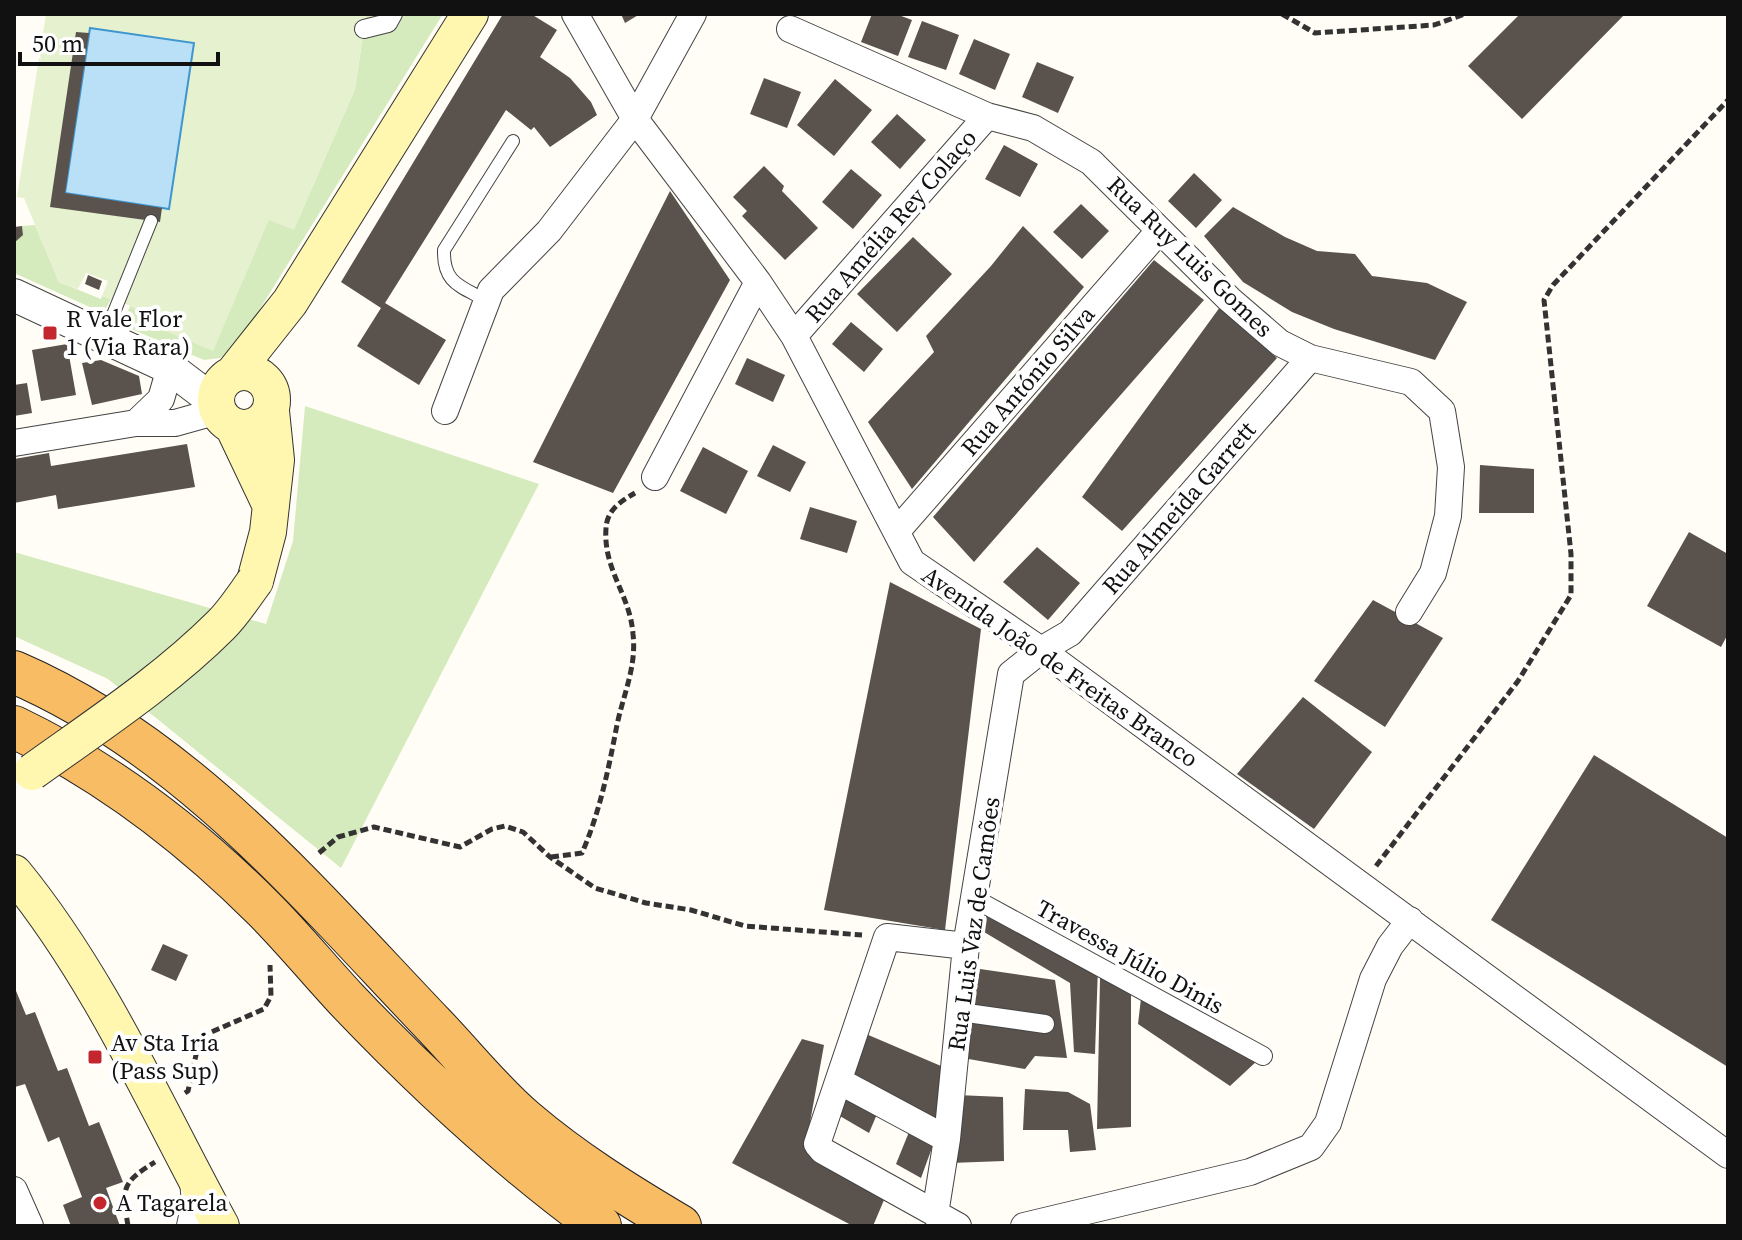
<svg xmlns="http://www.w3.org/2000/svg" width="1742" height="1240" font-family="'Source Serif 4',serif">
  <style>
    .green { fill: #d5ebbd }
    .pitch { fill: #e6f2cf }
    .water { fill: #b9e0f7; stroke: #3f96cf; stroke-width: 2 }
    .building { fill: #5a524d }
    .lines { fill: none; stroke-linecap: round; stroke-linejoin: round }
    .service-casing { stroke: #444; stroke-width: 14 }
    .pedestrian-casing { stroke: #444; stroke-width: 20 }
    .minor-casing { stroke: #444; stroke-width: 28 }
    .tertiary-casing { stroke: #444; stroke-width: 34 }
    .secondary-casing { stroke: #333; stroke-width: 38 }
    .trunk-casing { stroke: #222; stroke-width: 44 }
    .path { stroke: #333; stroke-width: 5; stroke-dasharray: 8 4; stroke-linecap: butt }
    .service { stroke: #fff; stroke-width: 12 }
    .pedestrian { stroke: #fff; stroke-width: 18 }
    .minor { stroke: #fff; stroke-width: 26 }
    .tertiary { stroke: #fff; stroke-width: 32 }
    .secondary { stroke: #fff6b0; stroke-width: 36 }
    .trunk { stroke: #f7bc64; stroke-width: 42 }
    .secondary-bridge-casing { stroke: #333; stroke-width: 38; stroke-linecap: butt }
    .secondary-bridge { stroke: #fff6b0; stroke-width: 36 }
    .poi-dot { fill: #c4262e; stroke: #fff; stroke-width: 3 }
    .labels { text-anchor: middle; stroke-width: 8; stroke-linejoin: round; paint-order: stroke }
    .street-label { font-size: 24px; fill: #111; stroke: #fff }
    .poi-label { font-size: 24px; fill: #111; stroke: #fff; text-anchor: start }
  </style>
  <rect width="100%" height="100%" fill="#fffdf5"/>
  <path class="green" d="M366,14h77l-208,335 -15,9 -16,2 -82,-35 8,-19 19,6 -4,10 124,-103 25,10 61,-140z
    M35,225l24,57 42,17 1,-3 9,3 -8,14 -89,-40v-30l9,-8 -1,-9z
    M305,406l234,78 -198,384 -233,-189 -94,-43v-84l252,72 27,-83z"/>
  <path class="pitch" d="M46,14h320l-11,75 -61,141 -25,-10 -56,131 -68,-29 3,-10 -46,-16 6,-15 -22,-8 -8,16 -19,-6 -35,-85 -7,-1z"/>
  <path class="water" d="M90,28l104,15 -25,166 -104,-16z"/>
  <path class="building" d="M503,14h28l26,16 -17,27 30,21 21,24 6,13 -47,32 -16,-20 -3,3 -25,-20 -121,193 61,37 -27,45 -62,-39 24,-38 -40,-26z
    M621,14h19l-15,9z
    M872,14h24l16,6 -14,36 -37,-14z
    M1520,14h105l-103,105 -54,-53z
    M922,21l37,14 -13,35 -38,-13z
    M76,32l13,1 -24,160 97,15 -2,14 -110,-15z
    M974,39l36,15 -15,36 -36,-16z
    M1037,62l37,15 -16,36 -36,-16z
    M764,78l37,14 -14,36 -37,-14z
    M835,79l37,31 -38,46 -37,-31z
    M897,114l29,26 -26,29 -29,-27z
    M1004,145l34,19 -18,33 -35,-18z
    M764,166l20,20 -2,5 36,37 -33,32 -43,-44 5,-5 -14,-14z
    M851,169l31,26 -29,34 -31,-27z
    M1194,173l28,27 -26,28 -28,-27z
    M670,191l60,89 -117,213 -80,-31z
    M1081,204l28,27 -27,28 -29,-27z
    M1233,207l52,30 32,14 38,3 17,22 55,7 40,19 -32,58 -101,-31 -42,-17 -49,-30 -39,-46z
    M22,226l1,9 -9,8v-16z
    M1023,226l61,61 -172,202 -44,-67 66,-70 -8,-16 65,-70z
    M913,237l39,37 -55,58 -40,-38z
    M1154,260l50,40 -230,262 -41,-45z
    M88,275l14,6 -3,9 -14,-6z
    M1220,307l57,51 -155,173 -40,-34z
    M851,322l32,27 -19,23 -32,-28z
    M67,344l9,51 -35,6 -9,-51z
    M747,358l38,17 -12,27 -38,-18z
    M101,360l38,16 3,18 -50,11 -10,-42z
    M27,383l5,30 -18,3v-31z
    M187,444l8,43 -137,22 -2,-14 -42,8v-44l35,-6 2,13z
    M773,445l33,17 -16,30 -33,-16z
    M703,447l45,24 -22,43 -46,-23z
    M1480,465l54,4v44h-55z
    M810,507l47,14 -10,32 -47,-14z
    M1689,532l39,22v80l-7,13 -74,-41z
    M1037,547l43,36 -32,37 -45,-38z
    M890,582l91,47 -36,301 -121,-20z
    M1373,600l70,38 -58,89 -71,-46z
    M1303,697l69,55 -58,77 -77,-55z
    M1594,755l134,83v229l-237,-147z
    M987,908l111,59 -3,87 -21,-2 -4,-69 -86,-51z
    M163,944l25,11 -12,26 -25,-11z
    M980,969l75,11 12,78 -32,-2 -10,13 -62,-11z
    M1100,978l31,3v146l-34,2z
    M14,986l12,29 9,-3 23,59 9,-3 22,58 10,-4 24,60 -17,6 14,38h-49l-8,-21 19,-8 -23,-60 -11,5 -23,-58 -10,3 -1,-3z
    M1142,990l116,70 -28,26 -92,-62z
    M859,1031l82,35 -5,59 -90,-52z
    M802,1039l22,6 -19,105 79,50 -11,26h-20l-121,-63z
    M1025,1089l43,3 22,12 6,46 -26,2 -2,-22h-45z
    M838,1093l39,21 -8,19 -36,-21z
    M957,1095l46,2 1,64 -54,2z
    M909,1132l24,13 -12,33 -25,-14z"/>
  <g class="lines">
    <defs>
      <path id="service" d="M487,301c-26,-15 -44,-17 -43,-51l69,-109
        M104,337l47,-116"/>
      <path id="pedestrian" d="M364,29l24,-6 5,-9
        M975,899l288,157
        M960,1012l85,12"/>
      <path id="minor" d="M575,14l60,105 123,163 36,54 118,226 129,88 687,505
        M790,29l197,87 46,12 58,34 138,137 51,44 30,15 101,24 31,29 9,56 -3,49 -15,57 -24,39
        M794,336l193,-220
        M445,411l46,-121 58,-59 86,-112 58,-105
        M136,423l25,-24 9,-31
        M14,443l122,-20h39l43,-12
        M655,477l103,-195
        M897,531l262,-300
        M839,1081l108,58
        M14,1190l16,36
        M935,1214l12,-75 19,-193 45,-272 30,-24 29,-17 240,-275
        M958,1226l-135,-75 -6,-7 70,-207 79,9
        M1024,1226l226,-54 61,-25 17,-24 45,-144 17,-33 20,-26"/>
      <path id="tertiary" d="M14,295l156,73 46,35
        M193,1226l5,-23 -2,-23"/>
      <path id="secondary" d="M216 400a28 28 0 1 1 56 0a28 28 0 1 1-56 0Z
        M233,374l57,-72 180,-288
        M233,426l38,80
        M255,581l13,-49 8,-72 -5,-49
        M14,873c86,105 142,234 207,353"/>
      <path id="trunk" d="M14,672c172,74 293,220 419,352 30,31 59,68 92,96 48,41 101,74 155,106
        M14,727c94,45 176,108 250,182 29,29 54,60 82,90 78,82 162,160 254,227"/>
    </defs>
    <use href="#service" class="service-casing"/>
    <use href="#pedestrian" class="pedestrian-casing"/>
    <use href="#minor" class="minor-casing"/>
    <use href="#tertiary" class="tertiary-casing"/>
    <use href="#secondary" class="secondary-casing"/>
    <use href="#trunk" class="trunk-casing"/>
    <path class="path" d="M1282,14l33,19 119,-8 31,-11
      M319,853l19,-16 36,-10 86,20 32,-18 13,-3 18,6 27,25 45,31 51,15 45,7 54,16 117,9
      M551,857l31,-4c17,-39 26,-81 34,-123 6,-33 21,-62 17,-96 -3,-40 -30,-64 -27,-106 1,-18 15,-27 29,-35
      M1376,866l142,-185 53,-86v-41l-27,-254 9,-15 175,-185
      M185,1093l3,-2 12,-54 64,-28 7,-13 -1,-31
      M128,1226c-6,-38 -7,-43 27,-64"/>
    <use href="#service" class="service"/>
    <use href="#pedestrian" class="pedestrian"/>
    <use href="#minor" class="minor"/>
    <use href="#tertiary" class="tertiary"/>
    <use href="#secondary" class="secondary"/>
    <use href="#trunk" class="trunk"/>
    <defs>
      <path id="secondary-bridge" d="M32,772c64,-46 133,-91 189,-147 13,-13 23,-29 34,-44"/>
    </defs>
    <use href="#secondary-bridge" class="secondary-bridge-casing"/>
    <use href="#secondary-bridge" class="secondary-bridge"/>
  </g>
  <g class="poi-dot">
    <rect x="42" y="325" width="16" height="16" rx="4"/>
    <rect x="87" y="1049" width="16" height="16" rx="4"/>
    <circle cx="100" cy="1203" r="8"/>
  </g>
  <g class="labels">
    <g class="street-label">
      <text transform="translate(891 226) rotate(-49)" y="8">Rua Amélia Rey Colaço</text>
      <text transform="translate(1190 257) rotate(44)" y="8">Rua Ruy Luis Gomes</text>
      <text transform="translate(1028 381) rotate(-49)" y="8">Rua António Silva</text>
      <text transform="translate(1179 508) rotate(-49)" y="8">Rua Almeida Garrett</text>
      <text transform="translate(1060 667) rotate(35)" y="8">Avenida João de Freitas Branco</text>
      <text transform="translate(974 924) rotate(-82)" y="8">Rua Luis Vaz de Camões</text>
      <text transform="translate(1130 957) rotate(29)" y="8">Travessa Júlio Dinis</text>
    </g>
    <g class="poi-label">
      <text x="66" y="327">R Vale Flor<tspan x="66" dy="28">1 (Via Rara)</tspan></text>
      <text x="111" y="1051">Av Sta Iria<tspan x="111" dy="28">(Pass Sup)</tspan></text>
      <text x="116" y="1211">A Tagarela</text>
    </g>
  </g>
  <rect width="1742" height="1240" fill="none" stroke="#111111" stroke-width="32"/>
  <path d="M20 52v12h198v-12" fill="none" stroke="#111111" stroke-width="4"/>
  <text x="32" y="52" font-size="24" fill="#111111" stroke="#ffffff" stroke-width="6" paint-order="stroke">50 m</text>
</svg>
